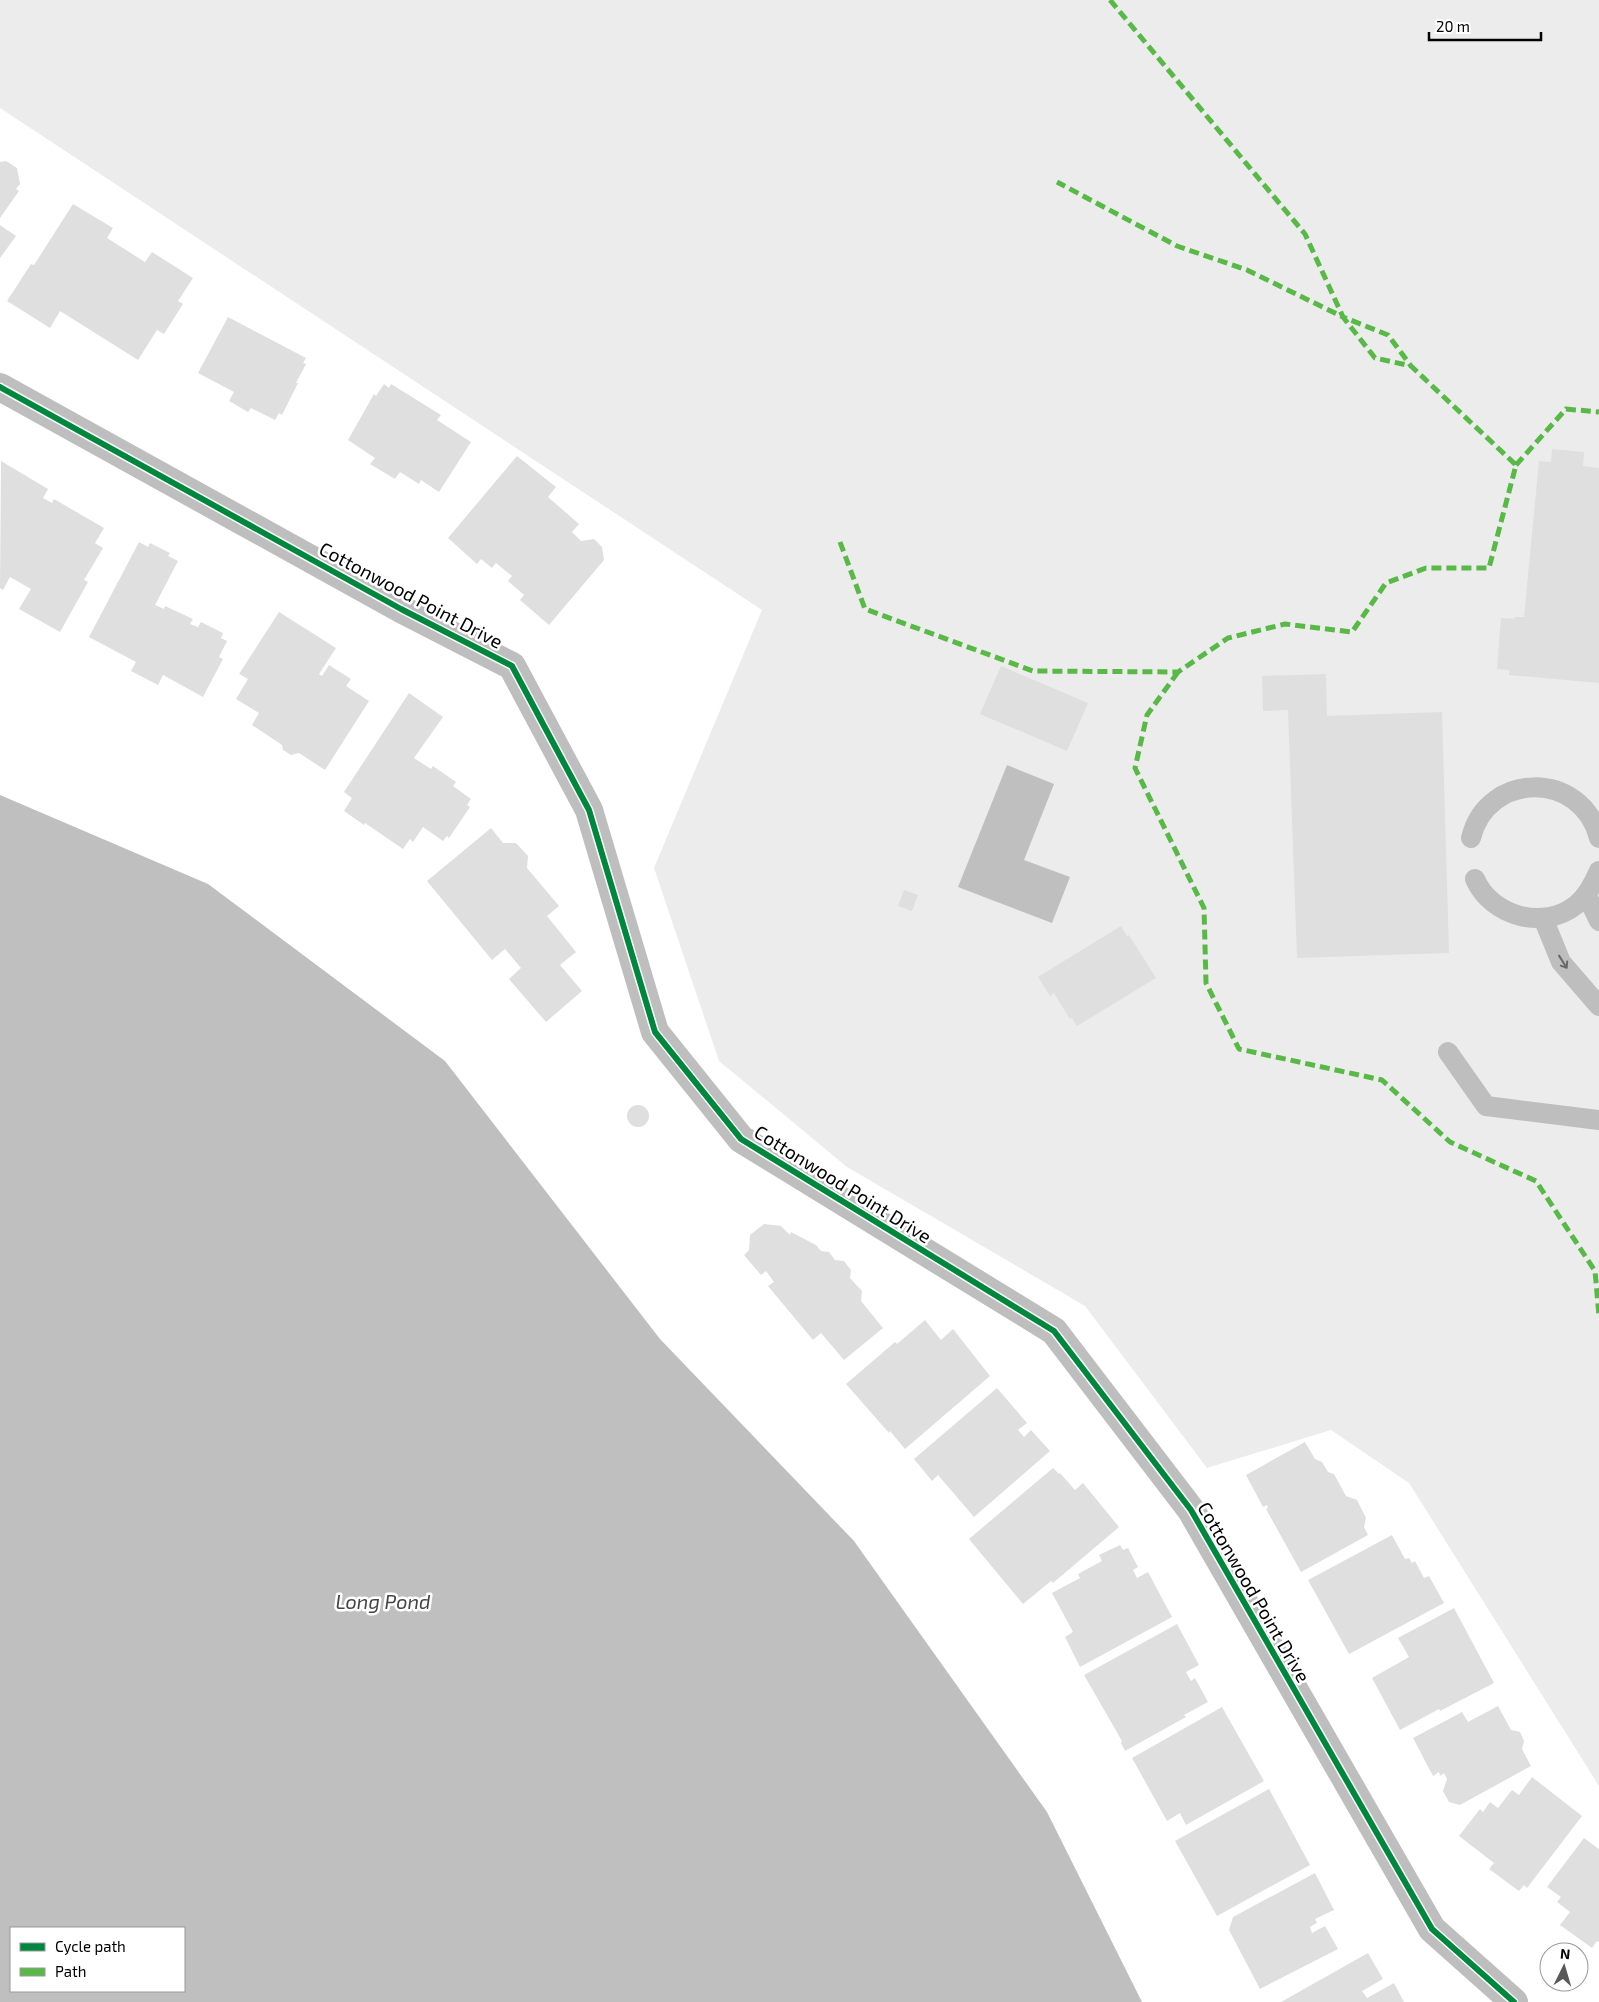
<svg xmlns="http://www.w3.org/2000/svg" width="1599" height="2002" font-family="'Exo 2',sans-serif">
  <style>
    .green { fill: #ececec }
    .water { fill: #bfbfbf; fill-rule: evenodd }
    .building { fill: #dfdfdf }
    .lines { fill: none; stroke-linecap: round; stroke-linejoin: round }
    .service { stroke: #bebebe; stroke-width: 20 }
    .minor { stroke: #bebebe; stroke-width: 28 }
    .quiet { stroke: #58b947; stroke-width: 5; stroke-dasharray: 10 5; stroke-linecap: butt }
    .cycleway-casing { stroke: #fff; stroke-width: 9 }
    .cycleway { stroke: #00873e; stroke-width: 6 }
    .oneway { stroke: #686868 }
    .labels { text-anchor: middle; stroke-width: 5; stroke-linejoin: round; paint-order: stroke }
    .street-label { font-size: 19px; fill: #000; stroke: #fff }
    .water-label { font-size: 20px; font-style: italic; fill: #444; stroke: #fff }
  </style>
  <rect width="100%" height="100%" fill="#fff"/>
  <path class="green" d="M0,0h1599v1786l-190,-303 -78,-53 -124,38 -122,-162 -238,-139 -128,-106 -65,-193 108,-258 -762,-502z"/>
  <path class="water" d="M1007,765l47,19 -30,76 46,17 -18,46 -94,-36z
    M0,795l208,89 237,177 215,278 194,202 193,271 95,190h-1142zM11,1928h173v63h-173z"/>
  <path class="building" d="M6,161l11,7 3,16 -4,5 3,2 -19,27v-56z
    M73,204l40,24 -6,10 38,24 7,-10 41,26 -15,23 5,3 -19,30 -7,-4 -19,30 -78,-49 -10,17 -43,-27 24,-37 3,1z
    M0,225l16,11 -16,22z
    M228,317l78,41 -3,5 3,1 -10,19h2l-16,32 -3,-2 -4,7 -24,-12 -3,4 -19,-11 5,-9 -36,-19z
    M384,384l5,4 2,-4 50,31 -4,5 34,22 -32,50 -18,-12 -2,4 -19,-12 -5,7 -25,-15 5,-6 -27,-18 26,-46 2,2z
    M1552,449l32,3 -1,14 16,2v215l-90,-8v-5l-12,-1 4,-51 14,1v-2h9l15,-156 12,1z
    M517,456l39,31 -8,10 31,27 -7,8 9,9 13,-2 8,8 2,13 -55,65 -29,-25 4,-5 -16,-14 4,-5 -16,-13 -4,5 -11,-9 -4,5 -29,-26z
    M1,461l47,28 -5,9 9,5 2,-4 50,29 -9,15 8,5 -19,32 4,2 -28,50 -41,-23 12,-20 -21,-12 -7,13 -3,-2z
    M139,542l9,5 2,-4 20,10 -2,3 10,5 -23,44 9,4 1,-3 28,13 -3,5 8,3 3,-5 22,11 -2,5 6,3 -8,16 4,2 -20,38 -40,-22 -5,10 -27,-14 5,-9 -47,-25z
    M279,612l57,36 -17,26 3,2 7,-11 22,14 -5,7 23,15 -44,69 -26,-17 -8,2 -8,-5 -1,-5 -30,-20 7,-12 -23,-14 12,-20 -9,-5z
    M1001,666l87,37 -21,48 -87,-37z
    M1326,674l1,42 115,-4 7,241 -152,5 -9,-248 -25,1 -1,-35z
    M409,693l34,24 -29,41 17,11 2,-3 23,16 -3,4 18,13 -4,6 3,2 -21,31 -2,-2 -4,5 -20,-14 -10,15 -3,-3 -7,10 -38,-26 -1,2 -20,-14 8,-13 -8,-6z
    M491,828l12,15h13l12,13 -1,12 32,38 -12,10 29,36 -16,13 22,26 -36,31 -37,-43 12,-11 -16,-19 -13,11 -65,-79z
    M904,890l14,5 -6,16 -14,-5z
    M1121,926l6,10 2,-1 27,43 -79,48 -5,-8 -2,1 -16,-26 -4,3 -12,-19z
    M627 1116a11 11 0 1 1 22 0a11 11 0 1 1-22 0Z
    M764,1224l17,2 9,9 1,-3 25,13 5,6 8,1 6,8 9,1 7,9 -1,8 12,13 -1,10 22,27 -39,32 -23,-27 -8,7 -45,-54 6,-4 -8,-11 -5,4 -17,-20 5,-5 1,-15z
    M925,1320l16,20 12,-11 37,47 -85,73 -15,-18 -1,2 -43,-49 49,-42 2,2z
    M997,1388l30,35 -9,7 6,7 7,-7 19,21 -76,66 -36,-42 -6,6 -18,-22z
    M1305,1442l10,17 7,3 6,10 6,2 12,22 11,4 9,18 -2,9 4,8 -67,37 -35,-63 2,-1 -1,-3 -4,2 -17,-32z
    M1053,1468l6,6 1,-1 15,17 8,-7 36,44 -66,56 -2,-2 -28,23 -54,-65z
    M1392,1535l13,24 4,-1 3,5 3,-2 9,17 5,-2 15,27 -95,51 -41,-74z
    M1120,1545l3,5 5,-2 10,19 -5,3 4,8 11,-6 24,45 -92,50 -15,-30 8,-5 -21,-39 28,-15 -2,-4 24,-13 -3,-6z
    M1454,1608l40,75 -54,28 -1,-2 -39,21 -28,-52 37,-21 -11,-19z
    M1177,1624l22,41 -13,7 5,9 4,-3 13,24 -24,13 2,2 -61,34 -4,-8 1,-2 -38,-66z
    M1498,1706l13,24 9,2 4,9 -2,8 9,17 -71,39 -11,-3 -6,-11 4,-12 -3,-6 -4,3 -1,-4 -6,4 -20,-38 49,-26 6,10z
    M1222,1707l42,74 -78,44 -6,-12 -13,8 -35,-63z
    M1532,1777l50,39 -55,72 -3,-3 -5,6 -30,-22 5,-6 -35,-27 21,-27 3,3 7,-10 8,6 14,-18 7,5z
    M1269,1789l41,76 -93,51 -42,-75z
    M1584,1838l15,11v93l-2,-1 -5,7 -32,-23 10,-13 -13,-10 4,-5 -14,-10z
    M1315,1873l19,37 -19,9 2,4 -7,4 2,6 13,-7 13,23 -78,40 -31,-59 4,-13z
    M1368,1953l15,26 -21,12 5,7 27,-15 10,19h-123z"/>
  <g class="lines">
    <path class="service" d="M1471,838c16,-67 111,-68 128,0
      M1475,879c16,37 68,52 101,26 11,-9 17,-21 23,-34
      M1586,894l13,27
      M1543,918l18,44 38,44
      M1448,1052l38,54 113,14"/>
    <path class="minor" d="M0,387l401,222 111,57 77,144 66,222 86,107 313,192 137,179 241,419 82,73"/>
    <path class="quiet" d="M1110,0l195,234 38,83 45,18 23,31
      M1516,465l50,-56 33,3
      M840,542l25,67 168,62 145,1 50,-34 57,-14 67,8 34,-49 40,-15h63l27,-103 -105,-99 -36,-8 -32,-41 -96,-47 -70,-24 -120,-64
      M1178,672l-31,43 -12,53 69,140 2,75 33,66 143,31 68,62 86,39 59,90 4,45"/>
    <defs>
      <path id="cycleway" d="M0,387l401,222 111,57 77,144 66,222 86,107 313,192 137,179 241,419 82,73"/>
    </defs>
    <use href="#cycleway" class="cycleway-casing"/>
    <use href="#cycleway" class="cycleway"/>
  </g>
  <defs><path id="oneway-shaft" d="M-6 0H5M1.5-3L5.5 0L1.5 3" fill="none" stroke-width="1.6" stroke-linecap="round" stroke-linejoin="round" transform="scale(1.25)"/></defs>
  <use class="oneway" href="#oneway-shaft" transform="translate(1563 962) rotate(58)"/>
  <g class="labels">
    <g class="street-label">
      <text transform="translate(411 595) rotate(28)" y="7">Cottonwood Point Drive</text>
      <text transform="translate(843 1184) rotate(32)" y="7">Cottonwood Point Drive</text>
      <text transform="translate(1254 1592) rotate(60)" y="7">Cottonwood Point Drive</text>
    </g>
    <g class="water-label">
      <text x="383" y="1609">Long Pond</text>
    </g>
  </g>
  <rect x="10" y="1927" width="175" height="65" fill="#ffffff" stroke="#999999"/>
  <rect x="20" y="1943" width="25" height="8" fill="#00873e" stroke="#999999"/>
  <text x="55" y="1952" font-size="15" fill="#000000">Cycle path</text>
  <rect x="20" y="1968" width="25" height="8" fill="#58b947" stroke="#999999"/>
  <text x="55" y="1977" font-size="15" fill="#000000">Path</text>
  <g transform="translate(1564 1967) rotate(5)"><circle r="24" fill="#ffffff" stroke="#999999"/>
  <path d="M0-4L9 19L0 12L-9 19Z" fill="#595959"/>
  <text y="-8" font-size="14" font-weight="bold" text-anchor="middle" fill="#000000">N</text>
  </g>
  <path d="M1429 32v8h112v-8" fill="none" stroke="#000000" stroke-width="2.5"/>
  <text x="1436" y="32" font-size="15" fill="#000000" stroke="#ffffff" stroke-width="4" paint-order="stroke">20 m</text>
</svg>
